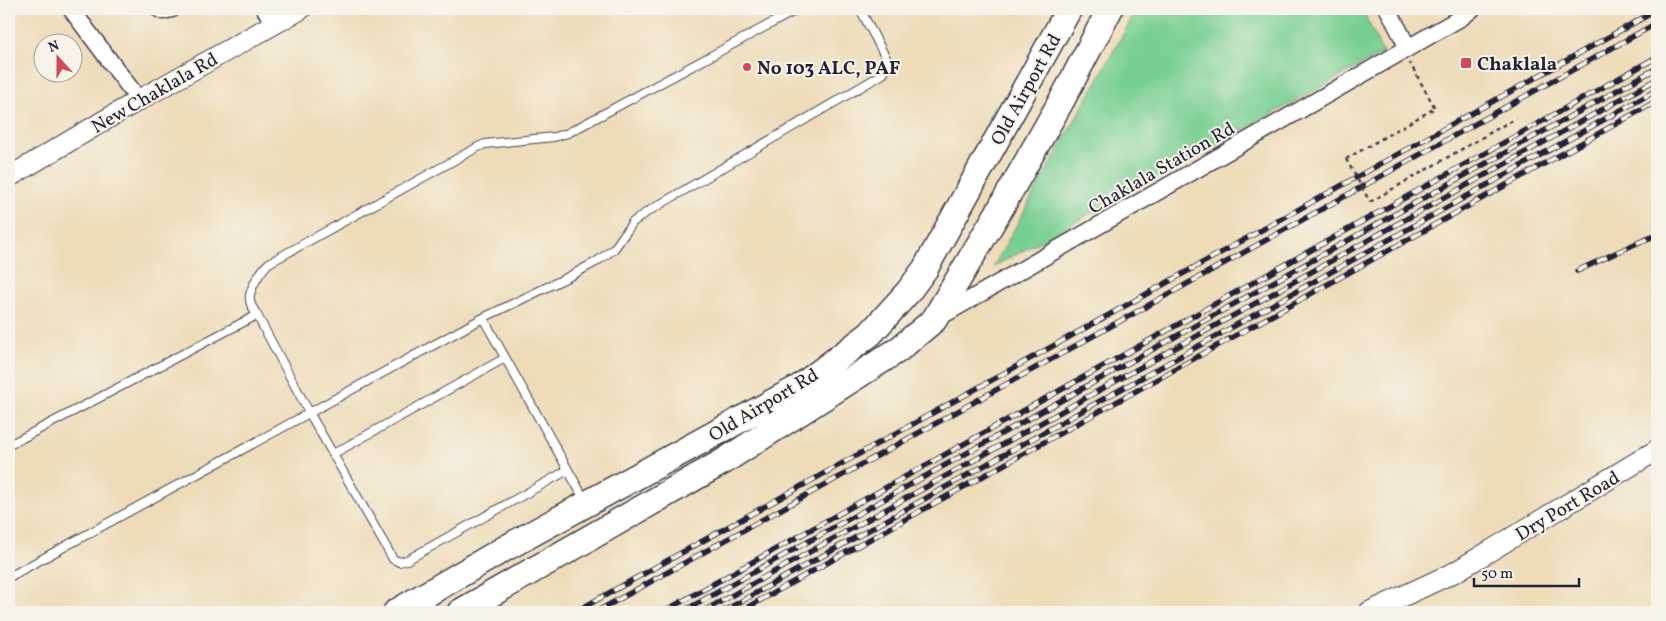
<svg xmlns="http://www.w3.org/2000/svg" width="1666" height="621" font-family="Vollkorn,serif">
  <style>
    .green { fill: #78cf93; stroke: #4d7867 }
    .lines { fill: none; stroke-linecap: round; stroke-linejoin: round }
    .service-casing { stroke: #413e4e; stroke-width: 10 }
    .minor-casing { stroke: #413e4e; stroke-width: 19 }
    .tertiary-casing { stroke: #413e4e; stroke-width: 22 }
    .primary-casing { stroke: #413e4e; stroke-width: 28 }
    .path { stroke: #413e4e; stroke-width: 2.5; stroke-dasharray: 4 4; stroke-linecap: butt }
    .service { stroke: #fff; stroke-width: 8 }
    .minor { stroke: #fff; stroke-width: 16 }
    .tertiary { stroke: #fff; stroke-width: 20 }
    .primary { stroke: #fff; stroke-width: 25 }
    .rail-casing { stroke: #22223b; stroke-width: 5.5 }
    .rail { stroke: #f7f3e8; stroke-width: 4; stroke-dasharray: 11; stroke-linecap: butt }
    .path-bridge { stroke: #413e4e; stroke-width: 2.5; stroke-dasharray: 4 4; stroke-linecap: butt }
    .poi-dot { fill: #d1495b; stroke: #f7f3e8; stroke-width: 2 }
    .labels { text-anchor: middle; stroke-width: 4; stroke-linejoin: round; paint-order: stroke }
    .poi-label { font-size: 19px; font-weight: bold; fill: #22223b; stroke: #f7f3e8; text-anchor: start }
    .street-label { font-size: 19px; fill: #22223b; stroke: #f7f3e8 }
  </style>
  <rect width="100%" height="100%" fill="#f7f3e8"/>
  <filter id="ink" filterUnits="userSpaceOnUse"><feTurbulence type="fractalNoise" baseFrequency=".02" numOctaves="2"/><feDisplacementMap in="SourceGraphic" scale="10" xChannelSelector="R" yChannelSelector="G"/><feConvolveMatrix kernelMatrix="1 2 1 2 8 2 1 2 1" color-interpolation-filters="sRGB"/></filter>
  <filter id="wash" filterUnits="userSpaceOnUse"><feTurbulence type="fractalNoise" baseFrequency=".0096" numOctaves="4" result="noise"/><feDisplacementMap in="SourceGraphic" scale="20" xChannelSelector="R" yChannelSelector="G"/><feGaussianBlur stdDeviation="1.12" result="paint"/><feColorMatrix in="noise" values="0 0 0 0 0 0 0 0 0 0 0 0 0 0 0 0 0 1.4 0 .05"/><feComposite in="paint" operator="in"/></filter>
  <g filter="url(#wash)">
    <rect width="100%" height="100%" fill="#eedcb9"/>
    <path class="green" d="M1137,9h225l21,44 -390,214z"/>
  </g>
  <g filter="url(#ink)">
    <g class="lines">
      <defs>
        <path id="service" d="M257,315c-3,-5 -7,-10 -7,-15 -2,-10 12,-31 19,-37l209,-116 7,-3 69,-7 14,-4 230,-124
          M483,318l85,-41 28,-15 18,-13 19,-27 14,-10 236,-138 5,-8 -2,-8 -26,-49
          M9,445l248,-130 53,99 83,145 6,3 8,-2 161,-90
          M333,454l172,-96
          M9,577l474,-259 103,184"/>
        <path id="minor" d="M71,9l68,91
          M159,9l4,2 9,-2
          M265,9l9,15
          M1388,9l20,39
          M936,319l526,-302 10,-8"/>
        <path id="tertiary" d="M9,177l130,-77 162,-91
          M1369,612l86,-40 202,-122"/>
        <path id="primary" d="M396,612l108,-63 296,-162 70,-53 38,-42 17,-23 144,-260
          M460,612l264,-151 174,-111 36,-30 65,-109 64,-113 47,-89"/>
      </defs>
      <use href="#service" class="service-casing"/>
      <use href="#minor" class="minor-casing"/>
      <use href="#tertiary" class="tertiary-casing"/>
      <use href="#primary" class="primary-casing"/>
      <path class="path" d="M1346,159l89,-51 -25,-45
        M1370,202l146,-84"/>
      <use href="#service" class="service"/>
      <use href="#minor" class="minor"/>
      <use href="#tertiary" class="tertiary"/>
      <use href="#primary" class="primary"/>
      <defs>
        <path id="rail" d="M1577,271l60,-28 20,-8
          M575,612l1082,-602
          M596,612l1061,-589
          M663,612l994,-555
          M682,612l975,-544
          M702,612l955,-533
          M722,612l935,-522
          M739,612l918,-511"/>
      </defs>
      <use href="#rail" class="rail-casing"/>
      <use href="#rail" class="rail"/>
      <path class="path-bridge" d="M1346,159l24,43"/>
    </g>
  </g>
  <g class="poi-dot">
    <rect x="1460" y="57" width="12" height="12" rx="2.5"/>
    <circle cx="747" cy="67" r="5"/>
  </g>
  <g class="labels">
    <g class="poi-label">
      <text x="1477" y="70">Chaklala</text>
      <text x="757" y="74">No 103 ALC, PAF</text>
    </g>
    <g class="street-label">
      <text transform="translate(1025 89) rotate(-61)" y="7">Old Airport Rd</text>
      <text transform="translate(154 92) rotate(-30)" y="7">New Chaklala Rd</text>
      <text transform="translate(1161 167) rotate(-30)" y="7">Chaklala Station Rd</text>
      <text transform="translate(763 404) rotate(-31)" y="7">Old Airport Rd</text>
      <text transform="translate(1567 505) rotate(-31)" y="7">Dry Port Road</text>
    </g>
  </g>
  <rect width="1666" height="621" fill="none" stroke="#f7f3e8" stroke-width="30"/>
  <g transform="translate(58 58) rotate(339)"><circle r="24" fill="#f7f3e8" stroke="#a29fa3"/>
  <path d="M0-4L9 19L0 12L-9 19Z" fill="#d1495b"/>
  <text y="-8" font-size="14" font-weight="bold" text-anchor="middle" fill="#22223b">N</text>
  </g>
  <path d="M1474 578v8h105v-8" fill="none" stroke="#22223b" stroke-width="2.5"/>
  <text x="1481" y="578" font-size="15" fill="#22223b" stroke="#f7f3e8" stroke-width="4" paint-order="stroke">50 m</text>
</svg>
